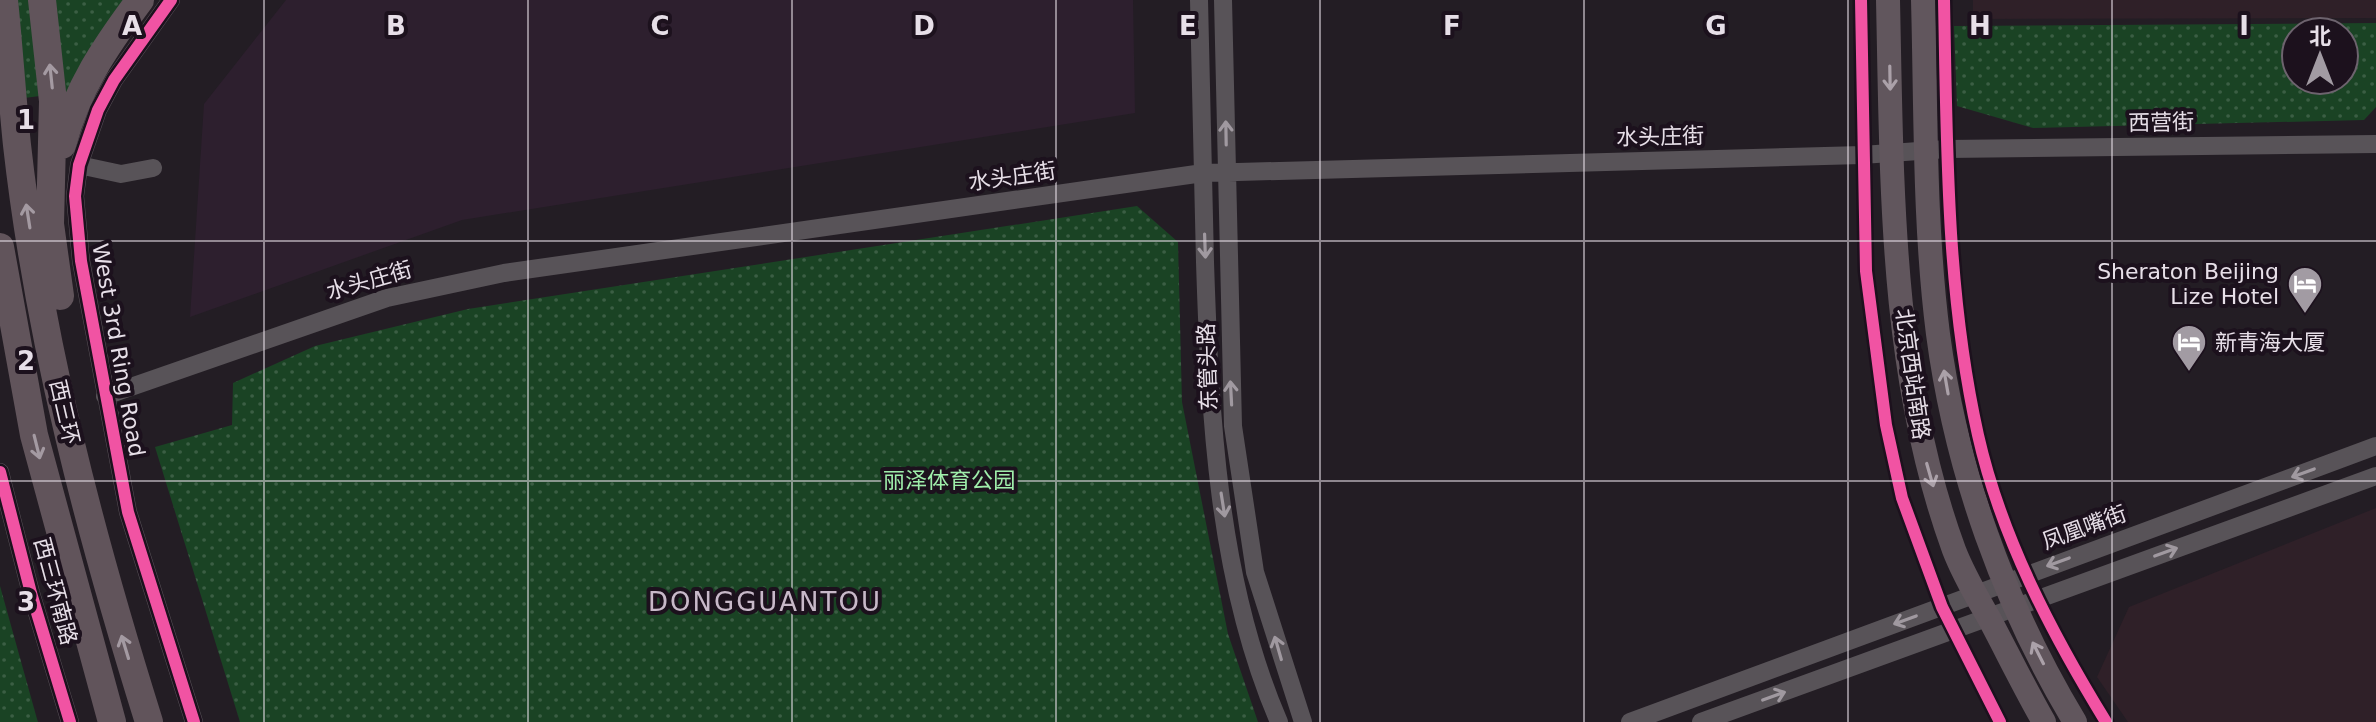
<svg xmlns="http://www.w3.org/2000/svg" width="2376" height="722" font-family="'DejaVu Sans','Noto Sans SC',sans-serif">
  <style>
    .commercial { fill: #2f2028 }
    .built { fill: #2d1f2e }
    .park { fill: url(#park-dots); fill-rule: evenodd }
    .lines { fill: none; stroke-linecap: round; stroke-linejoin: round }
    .minor { stroke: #585358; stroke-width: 18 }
    .major { stroke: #61565d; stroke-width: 24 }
    .highway { stroke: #61545b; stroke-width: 28 }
    .cycleway-casing { stroke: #1c111d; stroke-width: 17 }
    .cycleway { stroke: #f153a3; stroke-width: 12 }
    .oneway { stroke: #a49aa2 }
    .oneway2 { stroke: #aba1a9 }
    .oneway3 { stroke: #a099a0 }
    .grid { fill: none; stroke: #e7dfe8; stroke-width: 2; stroke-opacity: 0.55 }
    .labels { text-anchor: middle; stroke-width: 8; stroke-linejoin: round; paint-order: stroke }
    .street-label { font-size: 22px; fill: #e7dfe8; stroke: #1c111d }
    .poi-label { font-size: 22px; fill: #e7dfe8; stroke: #1c111d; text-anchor: end }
    .park-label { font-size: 22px; fill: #9feeab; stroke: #1c111d }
    .quarter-label { font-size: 26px; letter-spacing: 2px; fill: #c8b9c9; stroke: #1c111d }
    .grid-label { font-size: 26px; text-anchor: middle; font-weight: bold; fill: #e7dfe8; stroke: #1c111d; stroke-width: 8; stroke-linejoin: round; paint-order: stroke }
  </style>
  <defs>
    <pattern id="park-dots" width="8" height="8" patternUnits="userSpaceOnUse" patternTransform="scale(2)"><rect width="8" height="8" fill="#1a4324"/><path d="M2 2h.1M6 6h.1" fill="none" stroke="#3b5e44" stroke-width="1.8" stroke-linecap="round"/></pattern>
  </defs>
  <rect width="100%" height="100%" fill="#231d24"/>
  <path class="commercial" d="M1973,0h403v18l-403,1z
    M2376,508v214h-248l-31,-45 32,-70z"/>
  <path class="built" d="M286,0h847l2,113 -673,107 -272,97 14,-213z"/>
  <path class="park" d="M0,0h135l-63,92 -72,9z
    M2376,23v84l-12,13 -331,8 -76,-22 -3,-80zM2296,32h48v48h-48z
    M1137,206l41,36 4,160 46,232 30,88h-1018l-85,-275 77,-22 1,-42 82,-37 153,-37z
    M0,586l37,133 1,3h-38z"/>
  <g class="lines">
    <path class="minor" d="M171,0l-57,80 -16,30 -19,55 -4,31 6,65 47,251 66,210
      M1199,0c2,87 4,174 6,262 5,153 12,317 74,460
      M1223,0l10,426 22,146 48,150
      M79,165l42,9 32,-6
      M105,396l282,-98 117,-25 699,-100 659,-18 85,-6 429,-5
      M0,472l31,121 39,129
      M1630,722l746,-276
      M1701,722l675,-246"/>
    <path class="major" d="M1888,0c4,184 2,376 66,550 10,26 23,47 36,70 18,34 35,69 54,102
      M1923,0c3,111 1,224 15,334 18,137 66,270 137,388"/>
    <path class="highway" d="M4,0c5,48 8,97 13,145 22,196 73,389 132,577
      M42,0l11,101 -3,123 10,72
      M62,145c15,-57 43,-98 78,-145
      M0,247l34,188 78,287"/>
    <defs>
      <path id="cycleway" d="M171,0l-57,80 -16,30 -19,55 -4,31 6,65 47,251 66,210
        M1861,0l5,271 20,154 16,73 40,109 58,115
        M1944,0c3,146 2,292 34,435 23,102 74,199 128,287
        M0,472l31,121 39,129"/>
    </defs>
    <use href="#cycleway" class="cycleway-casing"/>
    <use href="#cycleway" class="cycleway"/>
  </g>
  <defs><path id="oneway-shaft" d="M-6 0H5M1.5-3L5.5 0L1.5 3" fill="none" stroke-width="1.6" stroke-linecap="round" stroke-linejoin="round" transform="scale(2)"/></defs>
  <g class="oneway">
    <use href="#oneway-shaft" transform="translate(51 76) rotate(-96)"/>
    <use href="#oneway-shaft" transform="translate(28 216) rotate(-99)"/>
    <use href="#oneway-shaft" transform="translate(37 447) rotate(76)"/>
    <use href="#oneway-shaft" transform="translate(125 647) rotate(-107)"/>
  </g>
  <g class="oneway2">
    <use href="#oneway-shaft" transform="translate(1890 78) rotate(89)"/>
    <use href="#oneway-shaft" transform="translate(1946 382) rotate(-100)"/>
    <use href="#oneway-shaft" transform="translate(1930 475) rotate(74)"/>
    <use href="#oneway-shaft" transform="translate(2038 653) rotate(-117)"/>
  </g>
  <g class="oneway3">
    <use href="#oneway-shaft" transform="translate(1226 133) rotate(-91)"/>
    <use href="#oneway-shaft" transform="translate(1205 246) rotate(88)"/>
    <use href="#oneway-shaft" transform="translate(1231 393) rotate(-93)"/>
    <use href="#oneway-shaft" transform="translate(2303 473) rotate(160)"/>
    <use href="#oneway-shaft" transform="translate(1223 505) rotate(81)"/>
    <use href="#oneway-shaft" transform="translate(2166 552) rotate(-20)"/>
    <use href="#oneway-shaft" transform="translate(2058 562) rotate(160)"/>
    <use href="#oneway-shaft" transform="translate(1905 620) rotate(160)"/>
    <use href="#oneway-shaft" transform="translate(1278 648) rotate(-106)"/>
    <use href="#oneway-shaft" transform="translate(1774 696) rotate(-20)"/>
  </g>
  <path class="grid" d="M264,0v722M528,0v722M792,0v722M1056,0v722M1320,0v722M1584,0v722M1848,0v722M2112,0v722M0,241h2376M0,481h2376"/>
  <defs>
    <symbol id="hotel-pin" viewBox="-11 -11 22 30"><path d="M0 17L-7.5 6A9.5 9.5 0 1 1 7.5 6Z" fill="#a29ba3" stroke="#1c111d"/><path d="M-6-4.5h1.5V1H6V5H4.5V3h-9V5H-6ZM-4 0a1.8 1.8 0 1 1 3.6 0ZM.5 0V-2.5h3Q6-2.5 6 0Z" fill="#fff"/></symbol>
  </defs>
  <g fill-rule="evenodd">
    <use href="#hotel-pin" x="2285" y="264" width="40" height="54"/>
    <use href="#hotel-pin" x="2169" y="322" width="40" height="54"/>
  </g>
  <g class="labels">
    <g class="street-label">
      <text transform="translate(2161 122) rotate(-1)" y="8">西营街</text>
      <text transform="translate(1660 136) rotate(-1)" y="8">水头庄街</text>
      <text transform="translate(1012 176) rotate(-8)" y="8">水头庄街</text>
      <text transform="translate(369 280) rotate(-16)" y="8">水头庄街</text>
      <text transform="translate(119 350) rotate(80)" y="8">West 3rd Ring Road</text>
      <text transform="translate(1207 367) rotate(-92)" y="8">东管头路</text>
      <text transform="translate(1913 374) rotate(82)" y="8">北京西站南路</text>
      <text transform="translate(65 412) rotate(77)" y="8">西三环</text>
      <text transform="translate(2084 527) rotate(-20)" y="8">凤凰嘴街</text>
      <text transform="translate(56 591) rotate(75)" y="8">西三环南路</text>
    </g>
    <g class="poi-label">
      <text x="2279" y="279">Sheraton Beijing<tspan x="2279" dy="25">Lize Hotel</tspan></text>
      <text x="2215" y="350" text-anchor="start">新青海大厦</text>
    </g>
    <g class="park-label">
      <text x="949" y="488">丽泽体育公园</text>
    </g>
    <g class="quarter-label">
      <text x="765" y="611">DONGGUANTOU</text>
    </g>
  </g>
  <g class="grid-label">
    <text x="132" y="35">A</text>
    <text x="396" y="35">B</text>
    <text x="660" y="35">C</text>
    <text x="924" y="35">D</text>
    <text x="1188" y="35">E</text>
    <text x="1452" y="35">F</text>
    <text x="1716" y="35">G</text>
    <text x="1980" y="35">H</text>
    <text x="2244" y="35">I</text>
    <text x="26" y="129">1</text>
    <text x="26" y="370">2</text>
    <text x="26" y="611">3</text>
  </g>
  <g transform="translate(2320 56)"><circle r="38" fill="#1c111d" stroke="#6d636e" stroke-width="2"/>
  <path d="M0-6L14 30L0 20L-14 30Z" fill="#a29ba3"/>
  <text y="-12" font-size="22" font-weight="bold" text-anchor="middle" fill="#e7dfe8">北</text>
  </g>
</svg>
